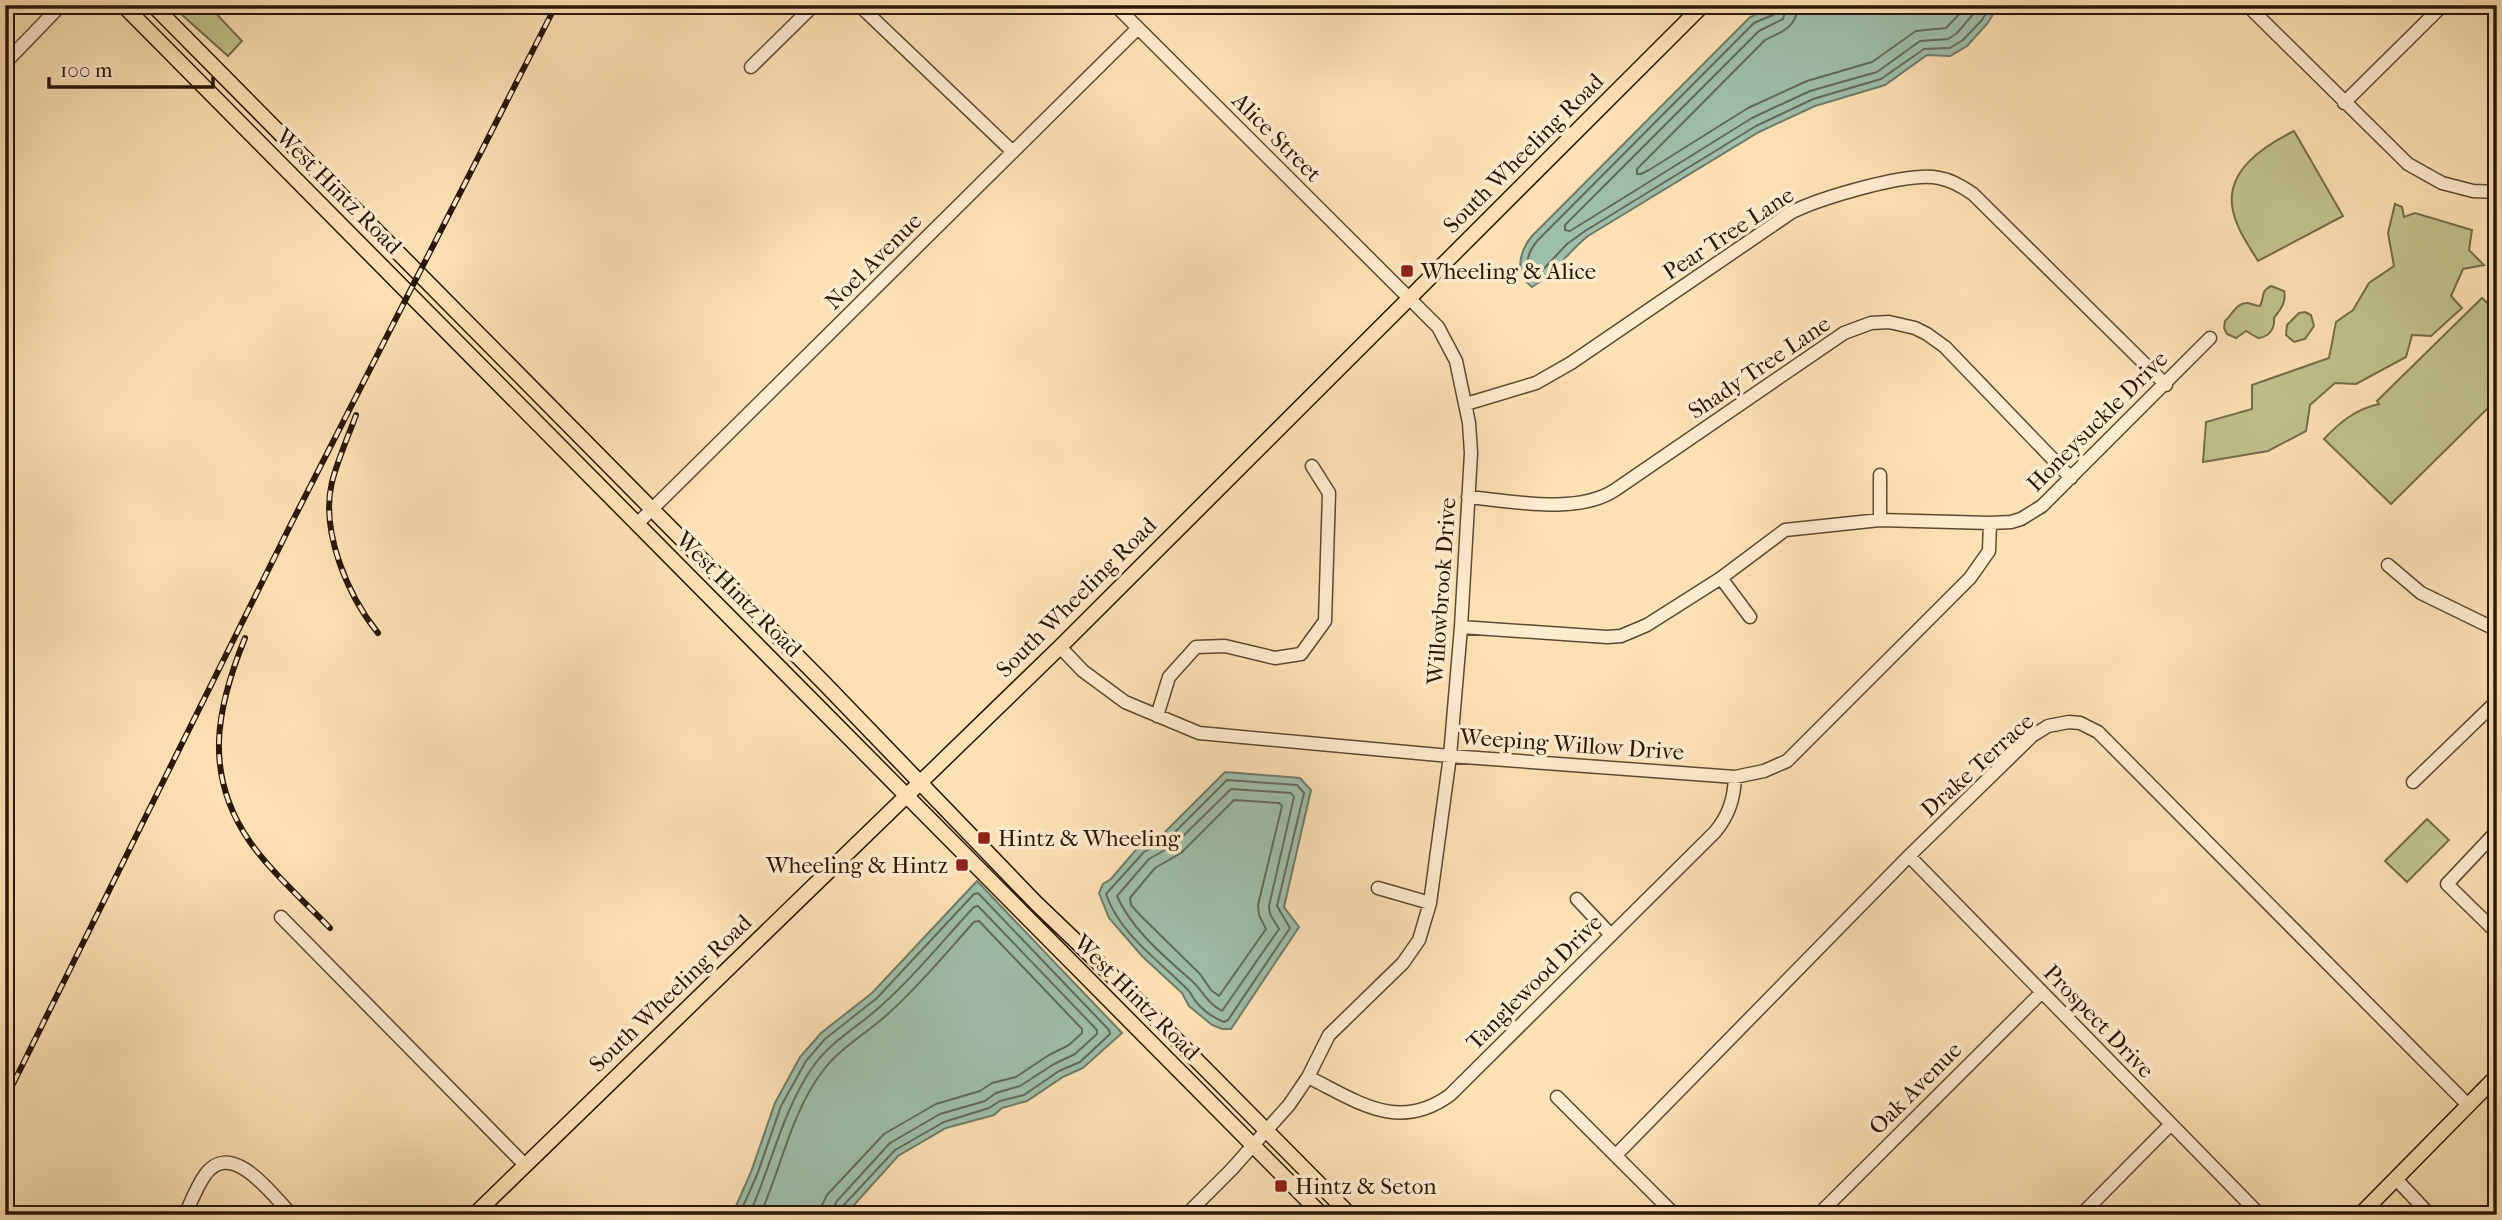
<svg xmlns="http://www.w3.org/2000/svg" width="2502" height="1220" font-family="'IM FELL French Canon',serif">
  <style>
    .green { fill: #c0c38b; stroke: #746e48; stroke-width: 2 }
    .water { fill: #9fbeab; stroke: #6f7c69; stroke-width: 2 }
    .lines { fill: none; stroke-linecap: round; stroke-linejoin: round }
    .shore { stroke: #636b58; stroke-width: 2 }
    .minor-casing { stroke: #5c4a30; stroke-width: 15 }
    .major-casing { stroke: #271805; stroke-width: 17 }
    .minor { stroke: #fdecce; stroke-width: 12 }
    .major { stroke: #fce2b3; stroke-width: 14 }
    .rail-casing { stroke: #271805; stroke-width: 6 }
    .rail { stroke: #fdecce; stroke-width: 3.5; stroke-dasharray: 10; stroke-linecap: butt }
    .poi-dot { fill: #8f2418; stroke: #fdecce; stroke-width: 2.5 }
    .labels { text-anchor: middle; stroke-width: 7; stroke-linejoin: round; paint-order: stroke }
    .street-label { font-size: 23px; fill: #271805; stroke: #fdecce }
    .poi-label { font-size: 23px; fill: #271805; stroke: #fdecce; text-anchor: start }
  </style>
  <rect width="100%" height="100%" fill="#fce2b3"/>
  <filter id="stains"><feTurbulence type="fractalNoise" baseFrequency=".00286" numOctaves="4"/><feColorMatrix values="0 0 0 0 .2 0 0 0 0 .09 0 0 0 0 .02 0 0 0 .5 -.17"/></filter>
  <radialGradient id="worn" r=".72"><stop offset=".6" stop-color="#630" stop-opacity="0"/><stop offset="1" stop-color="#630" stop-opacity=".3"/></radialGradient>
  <path class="green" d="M171,5h37l34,36 -14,15z
    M2294,131l49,85 -85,45c-10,-16 -21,-32 -25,-50 -9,-40 31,-65 61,-80z
    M2395,204l7,3 2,10 11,-4 57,17 -3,20 15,15 -21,4 -12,27 11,12 -31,28 -19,-1 -6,22 -50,27 -21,-1 -25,22 -4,26 -38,20 -65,11 3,-40 46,-13v-24l77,-27 7,-36 17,-12 16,-27 25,-17 -6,-33z
    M2271,286l13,5c3,11 -4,19 -10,27 1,11 -5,19 -16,20l-12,-7 -10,7 -9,-4 -3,-6 1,-7c7,-6 12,-19 23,-18 4,1 8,3 12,3 5,-9 0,-15 11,-20z
    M2482,298l15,15v86l-106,105 -67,-65c16,-17 32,-30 55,-35l-2,-3z
    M2305,312l6,3 3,11 -9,13 -11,3 -8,-7 1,-10 12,-12z
    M2427,819l22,21 -42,42 -22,-21z"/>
  <path class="water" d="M1780,5h219l-12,19 -20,22 -17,10 -23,-1 -42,30 -70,21 -56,26 -171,104c-20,16 -34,38 -56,51 -18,-13 -13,-35 0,-51l218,-219z
    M1225,772l75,6 11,12 -27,117 15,20 -68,102h-9l-10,-4 -23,-19 -7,-13 -40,-37 -33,-38 -10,-25 4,-9 8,-5 29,-34 24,-12z
    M977,881l145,152 -39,35 -20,9 -36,24 -25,7 -8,7 -48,13 -48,28 -53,59h-113l19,-43 24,-69 25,-46 21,-24 51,-40z"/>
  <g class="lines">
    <path class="shore" d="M1779,5l-4,9 -21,9 -217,218c-9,11 -13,23 -6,36l7,-2 29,-31 18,-13 171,-105 57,-27 68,-20 43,-30 26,-1 13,-8 19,-20 9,-15
      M1787,5l-4,14 -24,12 -194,194v5l5,1 182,-113 58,-27 67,-19 43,-31 28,-2 9,-6 24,-28
      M1798,5c-1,22 -16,27 -33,35l-128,129v5h4l8,-4 99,-62 59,-27 65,-19 44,-31 30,-3 22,-23
      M1227,780l70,5 7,8 -27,113 13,22 -62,92 -4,2c-10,-4 -20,-11 -27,-19 -4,-4 -5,-9 -9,-13 -29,-30 -68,-55 -82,-96l38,-42 25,-14z
      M1231,789l60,4 3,4 -25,109 1,8 9,15 -57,82c-17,-10 -18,-19 -30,-30 -28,-25 -60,-51 -75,-85l32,-37 25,-14z
      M1234,800l45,3 3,3 -24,99 1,10 7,14 -47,67 -8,-6 -11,-16 -60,-59 -9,-10 -1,-7 25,-30 26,-15z
      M739,1215l18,-40 24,-69 25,-45 19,-22 52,-41 97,-104 4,-1 131,137 1,4 -30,28 -21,9 -35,24 -24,6 -11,7 -45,14 -49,28 -53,57 -2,8
      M749,1215c22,-48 33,-103 63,-147 18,-27 48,-42 71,-64 33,-29 61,-65 91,-97l4,-1 119,124v4l-22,20 -21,10 -34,22 -24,7 -11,8 -45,13 -50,29 -54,59 -4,13
      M760,1215c21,-46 31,-102 62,-143 18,-25 46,-39 68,-60 30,-27 57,-60 84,-90l5,-1 103,108v4l-13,12 -20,10 -33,22 -24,6 -12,8 -44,13 -52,30 -57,61 -5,10 -1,10"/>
    <defs>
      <path id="minor" d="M859,5l154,147
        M1115,5l323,322 18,34 13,62 2,30 -10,174 -11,129 -20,147 -11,37 -16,23 -74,72 -21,42 -19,28 -57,64 -46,46
        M2247,5l161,159 34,19 31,8 24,1
        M5,63l56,-58
        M751,67l63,-62
        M2344,103l99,-98
        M1466,404l70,-21 35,-20 221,-151c29,-14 117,-41 147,-34 13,2 24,9 34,16l193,191
        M1880,475v45
        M1468,497c44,4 109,18 147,-7l229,-157 27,-10 18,-1 26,6 12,6 18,13 126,131
        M638,523l500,-495
        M2388,565l33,28 76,37
        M1721,578l29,39
        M1461,627l146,10 14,-1 26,-11 74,-47 64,-48 95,-10 110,3 21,-1 10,-3 21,-13 168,-168
        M1060,647l23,24 42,31 74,31 251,23 285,21 29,-6 23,-10 183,-183 19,-27 1,-28
        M1157,716l12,-39 27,-30 29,-1 50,12 26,-4 24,-33 4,-128 -17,-27
        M2413,782l84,-81
        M2497,831l-50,53 50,49
        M1909,856l351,359
        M1378,888l52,15
        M1577,899l34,36
        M281,917l244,248
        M1308,1077c49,24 90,56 142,18l265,-263c14,-17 19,-33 20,-55
        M1557,1097l118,118
        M1616,1155l293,-299 123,-120 16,-10 21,-4 11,1 18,9 370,373
        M2396,1179l34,36
        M185,1215c6,-13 12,-29 20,-40 27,-37 67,20 87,40
        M1818,1215l224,-223
        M2081,1215l90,-91"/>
      <path id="major" d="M123,5l1199,1210
        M153,5l671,678 212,220 96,92 218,220
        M474,1215l586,-568 643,-642
        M2360,1215l137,-139"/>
    </defs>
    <use href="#minor" class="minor-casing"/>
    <use href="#major" class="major-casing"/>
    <use href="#minor" class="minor"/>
    <use href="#major" class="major"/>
    <defs>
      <path id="rail" d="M356,415c-8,22 -18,44 -24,67 -12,49 16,114 46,151
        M245,638c-29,71 -42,136 5,204 22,31 53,58 80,86
        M5,1100l286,-576 265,-519"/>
    </defs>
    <use href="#rail" class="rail-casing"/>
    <use href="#rail" class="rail"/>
  </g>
  <g class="poi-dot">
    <rect x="1400" y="264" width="14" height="14" rx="3.5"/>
    <rect x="977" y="831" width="14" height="14" rx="3.5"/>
    <rect x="955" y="858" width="14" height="14" rx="3.5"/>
    <rect x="1274" y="1179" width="14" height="14" rx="3.5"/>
  </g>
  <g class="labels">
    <g class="street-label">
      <text transform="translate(1277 137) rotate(45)" y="8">Alice Street</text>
      <text transform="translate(1523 153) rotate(-45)" y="8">South Wheeling Road</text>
      <text transform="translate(339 191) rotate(45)" y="8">West Hintz Road</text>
      <text transform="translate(1728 233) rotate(-33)" y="8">Pear Tree Lane</text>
      <text transform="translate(873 261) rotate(-45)" y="8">Noel Avenue</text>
      <text transform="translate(1759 367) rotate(-34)" y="8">Shady Tree Lane</text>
      <text transform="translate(2097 421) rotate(-45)" y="8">Honeysuckle Drive</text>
      <text transform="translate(1441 591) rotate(-86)" y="8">Willowbrook Drive</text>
      <text transform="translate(739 594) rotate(45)" y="8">West Hintz Road</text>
      <text transform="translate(1076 597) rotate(-45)" y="8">South Wheeling Road</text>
      <text transform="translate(1572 744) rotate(4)" y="8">Weeping Willow Drive</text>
      <text transform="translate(1977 765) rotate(-42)" y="8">Drake Terrace</text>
      <text transform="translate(1534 982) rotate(-45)" y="8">Tanglewood Drive</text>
      <text transform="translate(670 993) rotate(-44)" y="8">South Wheeling Road</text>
      <text transform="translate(1137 997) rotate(45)" y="8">West Hintz Road</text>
      <text transform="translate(2099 1021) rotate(46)" y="8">Prospect Drive</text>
      <text transform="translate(1915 1088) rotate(-45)" y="8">Oak Avenue</text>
    </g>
    <g class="poi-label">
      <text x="1421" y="279">Wheeling &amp; Alice</text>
      <text x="998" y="846">Hintz &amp; Wheeling</text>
      <text x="948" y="873" text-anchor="end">Wheeling &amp; Hintz</text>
      <text x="1295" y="1194">Hintz &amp; Seton</text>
    </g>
  </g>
  <rect width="2502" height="1220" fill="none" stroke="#fce2b3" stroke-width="28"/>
  <rect x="7" y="7" width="2488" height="1206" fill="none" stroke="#271805" stroke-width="3.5"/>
  <rect x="14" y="14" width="2474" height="1192" fill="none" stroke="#271805" stroke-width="2"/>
  <path d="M49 77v10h164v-10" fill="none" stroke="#271805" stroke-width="3.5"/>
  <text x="60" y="77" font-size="21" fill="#271805" stroke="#fdecce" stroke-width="5" paint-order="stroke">100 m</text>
  <rect width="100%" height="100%" filter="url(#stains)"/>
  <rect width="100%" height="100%" fill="url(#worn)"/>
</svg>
